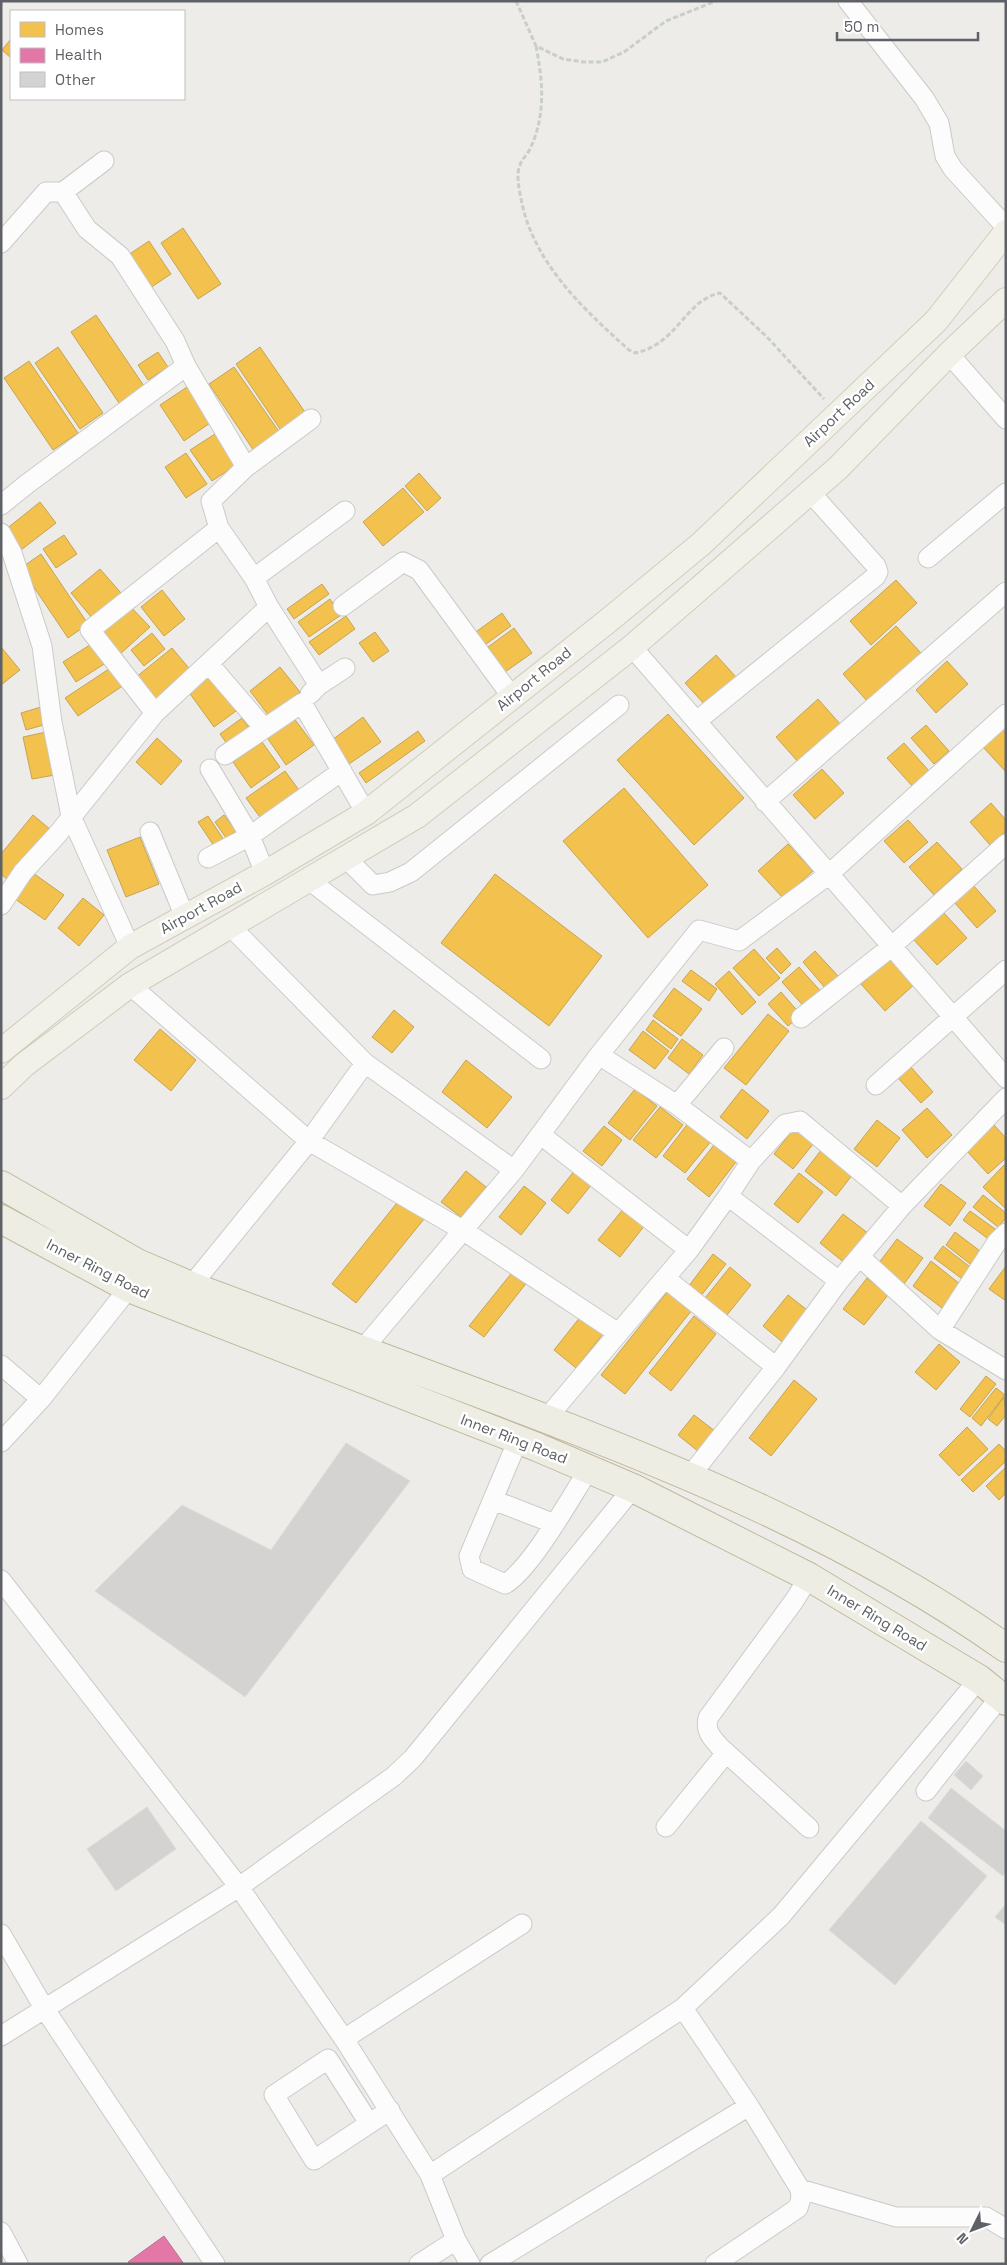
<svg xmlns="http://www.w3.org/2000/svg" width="1007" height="2265" font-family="'Space Grotesk',sans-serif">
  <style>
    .homes { fill: #f2c14e; stroke: #c6a455 }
    .health { fill: #e377a8; stroke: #bb7094 }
    .building { fill: #d4d3d1; stroke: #dcdbd8 }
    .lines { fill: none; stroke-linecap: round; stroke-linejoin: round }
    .minor-casing { stroke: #cacac9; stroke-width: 21 }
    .major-casing { stroke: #d2cdba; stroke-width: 26 }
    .highway-casing { stroke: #c0b89a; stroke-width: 30 }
    .path { stroke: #c9cecb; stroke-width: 3; stroke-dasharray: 5 2.5; stroke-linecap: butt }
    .minor { stroke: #fcfcfc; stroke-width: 19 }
    .major { stroke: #f2f1e9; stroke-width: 24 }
    .highway { stroke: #eeede4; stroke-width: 28 }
    .labels { text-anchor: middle; stroke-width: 5; stroke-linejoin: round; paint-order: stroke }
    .street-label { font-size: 15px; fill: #5e6165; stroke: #fff }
  </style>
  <rect width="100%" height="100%" fill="#edece8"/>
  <path class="homes" d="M10,40l1,1v17l-9,-8z
    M183,228l38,56 -23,15 -37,-56z
    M149,241l22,33 -24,16 -22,-33z
    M96,315l48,71 -25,17 -48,-71z
    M58,347l45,66 -23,16 -45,-66z
    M260,347l47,68 -25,17 -46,-68z
    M158,352l10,15 -20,13 -10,-15z
    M29,361l49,72 -25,17 -49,-72z
    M234,367l46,66 -26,18 -45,-67z
    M187,387l23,36 -26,18 -24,-36z
    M215,434l21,31 -24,16 -22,-31z
    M186,453l21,31 -21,14 -21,-31z
    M419,473l22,25 -14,13 -22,-25z
    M403,488l21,24 -41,34 -20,-24z
    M40,502l16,21 -35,27 -16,-20z
    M64,535l13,19 -21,14 -13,-19z
    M41,554l47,70 -20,14 -47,-70z
    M100,569l21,24 -29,25 -21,-25z
    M896,580l21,23 -46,42 -21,-24z
    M322,584l7,10 -35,25 -7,-10z
    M162,590l23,29 -21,17 -23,-29z
    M330,599l11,16 -32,22 -11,-15z
    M127,603l23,24 -31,28 -23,-24z
    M502,613l9,13 -29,21 -9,-13z
    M346,616l9,13 -36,26 -10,-13z
    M896,626l25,27 -54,48 -24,-27z
    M514,628l18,25 -27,19 -17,-25z
    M375,632l14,19 -16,11 -14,-19z
    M152,633l13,16 -21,17 -13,-16z
    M96,641l13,20 -33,21 -13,-20z
    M1,647l19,23 -19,15z
    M172,648l21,25 -36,31 -22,-26z
    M716,655l21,23 -31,28 -21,-23z
    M947,661l21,23 -32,29 -20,-23z
    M112,667l12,18 -46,31 -13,-18z
    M280,667l20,25 -31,24 -19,-25z
    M210,675l26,36 -22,16 -26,-36z
    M818,699l23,26 -42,38 -23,-26z
    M41,707l6,17 -21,6 -5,-17z
    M668,714l76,84 -50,47 -77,-85z
    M293,717l21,28 -28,20 -20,-29z
    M363,717l18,25 -32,22 -17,-24z
    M242,718l10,14 -22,16 -10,-14z
    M926,725l23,26 -15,13 -23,-26z
    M1002,729l4,4v39l-23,-25z
    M418,731l7,10 -59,42 -7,-10z
    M46,732l9,43 -23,4 -9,-42z
    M157,738l25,23 -21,24 -25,-23z
    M262,742l18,25 -29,21 -18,-26z
    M904,743l26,29 -17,15 -26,-29z
    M822,769l22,24 -29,26 -22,-24z
    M285,771l19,26 -39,27 -19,-26z
    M624,788l84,97 -60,53 -85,-97z
    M991,803l15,17v11l-16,14 -20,-23z
    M33,815l18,15 -42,51 -8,-7v-20z
    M224,815l12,16 -10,7 -11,-16z
    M208,816l18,27 -10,6 -18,-27z
    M908,820l20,22 -24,21 -20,-22z
    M140,837l19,47 -33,13 -19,-47z
    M937,842l25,27 -28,26 -25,-28z
    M788,844l25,27 -30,27 -25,-27z
    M33,873l31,22 -19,25 -30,-21z
    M495,874l107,82 -53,70 -108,-83z
    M973,885l23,26 -19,17 -23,-26z
    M83,898l21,17 -25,31 -21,-18z
    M943,912l24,26 -30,27 -24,-26z
    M777,948l14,16 -10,10 -15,-16z
    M754,949l26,29 -21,18 -26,-28z
    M815,951l24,26 -13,12 -23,-27z
    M893,956l24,26 -32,29 -24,-27z
    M799,967l25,28 -17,15 -25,-28z
    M691,970l26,19 -8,12 -27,-20z
    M729,971l27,31 -14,13 -27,-31z
    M674,988l28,21 -21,27 -28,-20z
    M781,992l20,23 -13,11 -20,-22z
    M394,1010l20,17 -22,26 -20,-16z
    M768,1014l21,17 -43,54 -22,-17z
    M653,1020l25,19 -7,10 -25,-19z
    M160,1029l36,31 -25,31 -37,-31z
    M643,1031l26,20 -14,18 -26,-19z
    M682,1039l21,16 -14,19 -21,-16z
    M466,1060l46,37 -25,31 -45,-36z
    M910,1066l23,26 -12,11 -24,-26z
    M635,1089l22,17 -27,34 -22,-17z
    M742,1089l27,22 -22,28 -27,-22z
    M660,1107l23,18 -27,33 -23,-18z
    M927,1108l25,27 -25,23 -25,-28z
    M877,1120l23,18 -23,29 -23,-18z
    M689,1122l23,18 -27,33 -22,-17z
    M993,1124l13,14v20l-18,16 -23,-25z
    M604,1126l18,14 -20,26 -19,-15z
    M795,1127l19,16 -21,26 -19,-15z
    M714,1145l22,17 -27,35 -22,-18z
    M822,1149l31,25 -17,22 -31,-25z
    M1004,1165l2,2v42l-23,-22z
    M575,1170l17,14 -24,30 -17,-14z
    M466,1171l20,16 -25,30 -20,-15z
    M799,1173l24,19 -25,31 -24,-19z
    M941,1184l25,19 -16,23 -26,-20z
    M524,1186l22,17 -25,32 -22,-18z
    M983,1195l23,18v5l-8,9 -25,-20z
    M400,1199l24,20 -68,84 -24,-19z
    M624,1208l21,17 -25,32 -22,-17z
    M970,1211l28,20 -7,10 -28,-21z
    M843,1214l26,20 -23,30 -26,-21z
    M955,1232l29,22 -10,13 -28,-22z
    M897,1239l26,19 -19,26 -26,-20z
    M943,1246l31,24 -9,11 -31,-23z
    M713,1254l13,10 -26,33 -12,-10z
    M931,1261l29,23 -18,24 -29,-22z
    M1006,1266v35l-17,-12z
    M730,1267l21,18 -28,35 -22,-17z
    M514,1270l14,11 -44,56 -15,-11z
    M867,1278l21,17 -24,30 -21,-16z
    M668,1291l24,19 -67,84 -24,-19z
    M788,1295l23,18 -25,32 -23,-19z
    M581,1316l22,18 -27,34 -22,-18z
    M694,1316l22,18 -45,57 -22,-18z
    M939,1344l21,18 -24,28 -21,-18z
    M986,1376l10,8 -26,33 -10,-8z
    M794,1380l23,19 -46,57 -22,-18z
    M996,1388l9,7 -24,31 -9,-8z
    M1004,1397l2,18 -9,11 -9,-7z
    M694,1415l21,16 -16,21 -21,-17z
    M967,1427l21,22 -29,27 -20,-21z
    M999,1444l7,7v10l-33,31 -12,-12z
    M1006,1467v26l-7,7 -13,-14z"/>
  <path class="health" d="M164,2236l20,28h-55l-1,-2z"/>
  <path class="building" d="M346,1443l64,38 -165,216 -150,-106 87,-86 89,45z
    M966,1761l17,15 -12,14 -17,-15z
    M951,1788l55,43v41l-3,4 -75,-58z
    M147,1807l29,42 -60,42 -29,-42z
    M921,1821l66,55 -92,109 -66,-55z
    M1005,1905h1v20l-11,-8z"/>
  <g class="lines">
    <defs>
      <path id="minor" d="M848,1l76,97 15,25 6,33 8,13 53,58
        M63,192l41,-31
        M1,243l45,-51h17l24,37 33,27 55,85 11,25 60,101 -35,34 8,27 35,50 15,29
        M949,354l57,65
        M246,467l65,-48
        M1,505l26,-21 159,-118
        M1,533l11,20 30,93 10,76 19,94 59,131
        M928,558l78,-65
        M254,578l91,-67
        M343,606l60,-44 16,8 93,127
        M632,647l374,431
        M209,664l55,64
        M310,694l9,-9 26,-17
        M155,713l-65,-83 129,-102
        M698,720l178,-144 2,-4 -2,-6 -66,-74
        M225,755l77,-52 64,110
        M765,802l241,-210
        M150,832l35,85
        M208,858l42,-22 -40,-67
        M346,858l27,27 17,-3 21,-10 208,-167
        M265,873l-15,-37 92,-65
        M309,880l232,179
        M1,905l22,-33 34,-37 98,-122 114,-106 50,78
        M230,926l135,137 149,107
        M130,985l179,156 155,90 154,102
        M801,1018l90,-71 115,-103
        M599,1055l78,50 74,56
        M876,1085l130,-115
        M677,1105l47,-57
        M541,1135l148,115
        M728,1196l23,-35 34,-37 15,-3 102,85
        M1006,1233l-9,9 -57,88 66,40
        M860,1257l80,73
        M665,1278l24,-28 39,-54 111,85
        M191,1286l118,-145 56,-78
        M362,1350l152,-180 85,-115 100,-125 40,11 89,-66 178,-161
        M1,1365l40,34
        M546,1419l119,-141 111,89
        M518,1440l-49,116 3,13 33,15c26,-15 66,-87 84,-115
        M1,1442l40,-43 88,-111
        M690,1476l86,-109 63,-86 63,-75 104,-108
        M493,1500l62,24
        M809,1577l-15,24 -86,117c-3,13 3,19 12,29l89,81
        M1,1580l238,307 105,152 86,136 26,65 14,24
        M926,1791l74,-94
        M666,1827l60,-74
        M1,1934l43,74 171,256
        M683,2008l66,98 51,83 1,9 -3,10 -83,56
        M1,2036l238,-149 155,-111 19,-18 220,-270
        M344,2039l178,-115
        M369,2123l-41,-64 -54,36 40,65 76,-50
        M430,2175l253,-167 98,-92 198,-237
        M800,2189l96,28h90l20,12
        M1,2232l17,32
        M419,2264l37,-24
        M490,2264l259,-158"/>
      <path id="major" d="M1,1051l129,-104 135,-74 101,-60 243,-193 92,-76 235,-223 70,-89
        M1,1087l23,-22 106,-80 287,-169 215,-169 206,-179 111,-114 57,-54"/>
      <path id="highway" d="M1,1185l136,78 54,23c104,39 207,77 311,116 175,66 351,138 504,246
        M1,1219l128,69 408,159 96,41 176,89 170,102 27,22"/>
    </defs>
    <use href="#minor" class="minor-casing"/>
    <use href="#major" class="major-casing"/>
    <use href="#highway" class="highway-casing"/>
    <path class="path" d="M516,1l20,45 27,13 20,3h19l22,-10 42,-31 50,-20
      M536,46c7,36 10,69 -6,103 -3,6 -8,10 -10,16 -4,9 -1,24 1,34 12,63 61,109 108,151l6,3c42,-8 50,-53 85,-60l47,44 57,62"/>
    <use href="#minor" class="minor"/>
    <use href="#major" class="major"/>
    <use href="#highway" class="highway"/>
  </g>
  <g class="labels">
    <g class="street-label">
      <text transform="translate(839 413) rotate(-43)" y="5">Airport Road</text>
      <text transform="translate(534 679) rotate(-39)" y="5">Airport Road</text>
      <text transform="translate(201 908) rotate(-29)" y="5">Airport Road</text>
      <text transform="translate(98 1269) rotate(27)" y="5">Inner Ring Road</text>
      <text transform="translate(514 1439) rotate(21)" y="5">Inner Ring Road</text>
      <text transform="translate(877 1618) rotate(31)" y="5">Inner Ring Road</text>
    </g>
  </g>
  <rect width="1007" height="2265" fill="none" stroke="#5e6165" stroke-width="5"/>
  <rect x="10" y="10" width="175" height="90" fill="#ffffff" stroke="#bfc0c1"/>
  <rect x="20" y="22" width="25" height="15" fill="#f2c14e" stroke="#bfc0c1"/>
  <text x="55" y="35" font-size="15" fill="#5e6165">Homes</text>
  <rect x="20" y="48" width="25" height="15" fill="#e377a8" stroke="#bfc0c1"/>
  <text x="55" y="60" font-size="15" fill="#5e6165">Health</text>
  <rect x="20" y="72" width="25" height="15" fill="#d4d3d1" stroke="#bfc0c1"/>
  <text x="55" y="85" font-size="15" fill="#5e6165">Other</text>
  <g transform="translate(972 2230) rotate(228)" stroke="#ffffff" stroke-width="4" paint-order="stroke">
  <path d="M0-4L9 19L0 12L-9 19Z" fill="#5e6165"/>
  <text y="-8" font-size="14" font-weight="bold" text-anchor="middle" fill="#5e6165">N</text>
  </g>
  <path d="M837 32v8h141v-8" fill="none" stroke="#5e6165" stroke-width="2.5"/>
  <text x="844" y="32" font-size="15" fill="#5e6165" stroke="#ffffff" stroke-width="4" paint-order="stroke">50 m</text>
</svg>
